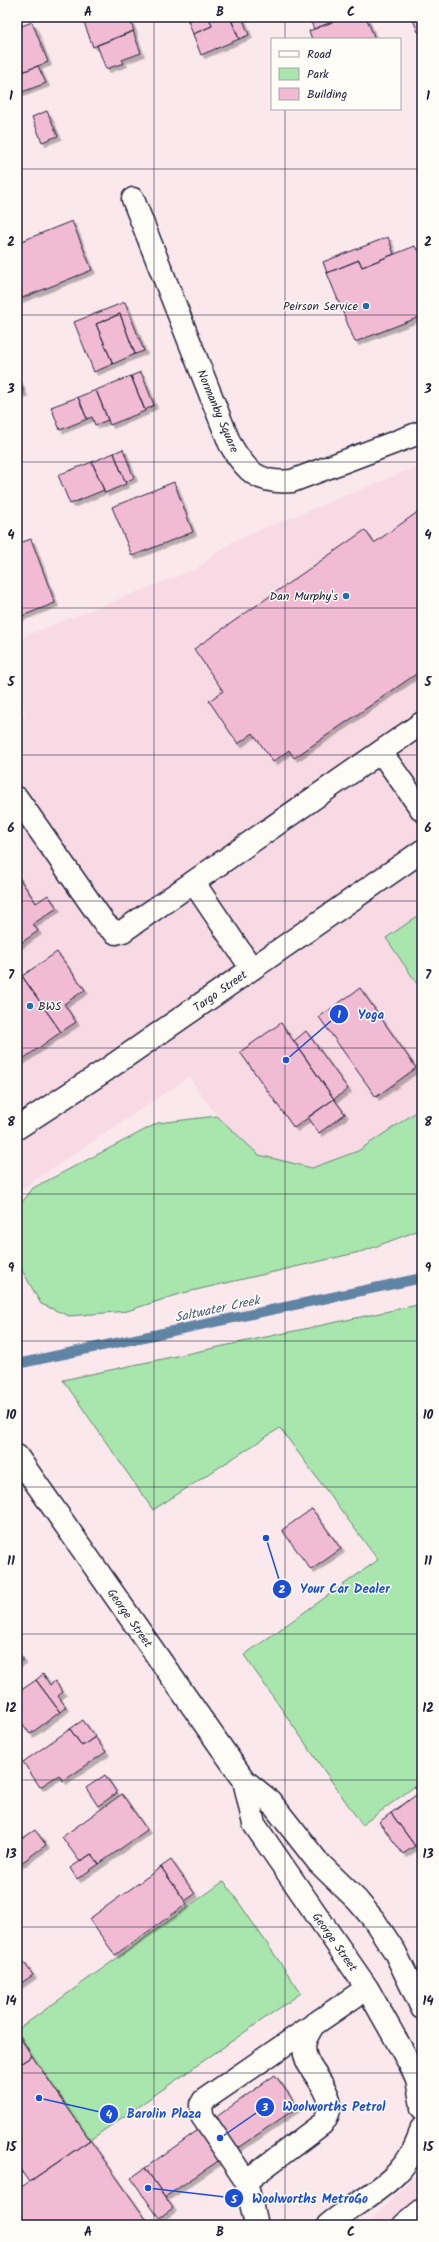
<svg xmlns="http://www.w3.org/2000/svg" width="439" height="2242" font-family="Kalam,sans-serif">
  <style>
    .built { fill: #f8dae5 }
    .green { fill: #a8e6ad; stroke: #658474 }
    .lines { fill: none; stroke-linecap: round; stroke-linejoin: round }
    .stream { stroke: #6184a4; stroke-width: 10 }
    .building { fill: #f2bbd4; stroke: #22223b; filter: url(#shadow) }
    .minor-casing { stroke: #22223b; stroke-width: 25 }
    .major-casing { stroke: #22223b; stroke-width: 25 }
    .minor { stroke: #fdfcf7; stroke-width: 22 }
    .major { stroke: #fdfcf7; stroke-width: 22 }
    .grid { fill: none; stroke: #22223b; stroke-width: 1; stroke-opacity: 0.55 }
    .poi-dot { fill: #1f6fb2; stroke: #fdfcf7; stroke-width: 1.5 }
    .labels { text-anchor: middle; stroke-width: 3; stroke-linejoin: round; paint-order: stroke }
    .poi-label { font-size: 12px; fill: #22223b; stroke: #fdfcf7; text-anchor: end }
    .street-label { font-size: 12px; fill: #22223b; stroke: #fdfcf7 }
    .water-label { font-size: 13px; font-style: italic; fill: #475b78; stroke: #fdfcf7 }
    .leader { fill: none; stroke: #1d4ed8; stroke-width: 1.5 }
    .callout-dot { fill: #1d4ed8; stroke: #fdfcf7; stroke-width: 1.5 }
    .mark-label { font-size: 12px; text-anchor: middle; font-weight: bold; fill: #fff }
    .callout-label { font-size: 13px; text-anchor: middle; font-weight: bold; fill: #1d4ed8; stroke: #fdfcf7; stroke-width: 3; stroke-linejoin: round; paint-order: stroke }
    .neatline { fill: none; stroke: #22223b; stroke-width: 1.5 }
    .grid-label { font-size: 13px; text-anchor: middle; font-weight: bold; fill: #22223b }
  </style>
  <defs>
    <filter id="shadow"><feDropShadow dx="3.5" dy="3.5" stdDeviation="0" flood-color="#0004"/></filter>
  </defs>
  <rect width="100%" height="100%" fill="#fae8ec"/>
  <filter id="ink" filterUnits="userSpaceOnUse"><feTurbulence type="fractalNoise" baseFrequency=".025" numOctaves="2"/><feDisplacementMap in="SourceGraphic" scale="8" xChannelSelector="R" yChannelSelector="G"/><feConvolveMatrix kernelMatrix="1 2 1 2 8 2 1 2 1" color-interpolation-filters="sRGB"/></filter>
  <g filter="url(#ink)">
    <path class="built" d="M422,465v448l-36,25 36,53v117l-64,43 -46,17 -53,-13 -42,-39 -28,-39 -172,115v-476l8,-3 -8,-21v-53l179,-70 37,-28z
      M422,2169v56h-56z"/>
    <path class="green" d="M422,913v78l-36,-53z
      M422,1108v121l-58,22 -181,42 -56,18 -58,5 -28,-12 -24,-43v-41l3,-15 13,-17 125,-65 59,-7 42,39 53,13 46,-17z
      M422,1304v477l-60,44 -118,-170 134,-95 -98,-132 -127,82 -90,-130z
      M224,1881l77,112 -211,147 -58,-84 -15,-26z"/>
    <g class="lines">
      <path class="stream" d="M17,1364l405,-86"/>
    </g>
    <path class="building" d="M82,17h47l5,14 -41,16z
      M186,17h11l-9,4z
      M197,17h12l3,9 -19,8 -5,-13z
      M209,17h21l9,22 -38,16 -8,-21 19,-8z
      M230,17h12l7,18 -10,4z
      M309,17h36l-31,12z
      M345,17h21l9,22h-63l-3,-8z
      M412,17h10v14l-4,1z
      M32,22l16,40 -31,12v-46z
      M133,31l8,22 -19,7 2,3 -18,6 -9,-24z
      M38,66l8,17 -29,11v-20z
      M47,111l11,25 -16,6 -10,-25z
      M72,221l20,49 -75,30v-57z
      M388,237l6,17 -32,13 -3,-7 -32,13 -4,-11z
      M415,246l2,4 5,-2v68l-67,26 -28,-69 32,-13 3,7z
      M125,302l19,49 -9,3 -15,-40 -24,10 17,40 -19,8 -20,-50z
      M120,314l15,40 -22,10 -17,-40z
      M141,372l13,33 -9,5 -14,-34z
      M131,376l14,35 -35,14 -14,-35z
      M17,380h2l5,13 -7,3z
      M96,390l12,30 -13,5 -3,-8 -5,2 -9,-22z
      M78,397l9,22 -27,11 -9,-23z
      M123,449l11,29 -9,4 -11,-29z
      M114,453l12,31 -21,9 -13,-31z
      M92,462l12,28 -34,14 -12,-29z
      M174,482l19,50 -61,24 -20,-49z
      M422,509v161l-128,88 -5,-8 -16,12 -20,-29 -15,11 -29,-43 14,-10 -29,-42 171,-119 9,13z
      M31,539l24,64 -38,15v-74z
      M17,875l19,28 12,-8 9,13 -24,16 5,7 -21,15z
      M57,952l28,38 -21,14 12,18 -15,10 -39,-56z
      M22,976l39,56 -41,29 -3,-5v-76z
      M360,988l56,80 -40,29 -57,-80z
      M281,1023l53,76 -40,29 -54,-76z
      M306,1031l42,58 -14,10 -40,-58z
      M334,1099l11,15 -26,19 -11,-16z
      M312,1509l29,40 -30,21 -29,-40z
      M17,1651l6,9 -6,4z
      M43,1674l7,11 5,-4 8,11 -5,4 8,11 -6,5 -24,-32z
      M36,1680l24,32 -30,22 -13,-18v-23z
      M83,1720l12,17 -13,9 -12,-17z
      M70,1729l12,17 13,-9 11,15 -43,29 -4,-6 -19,12 -17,-25z
      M105,1775l12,18 -19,13 -12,-18z
      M422,1780v60l-7,6 -24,-33 28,-20 -5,-7z
      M122,1794l25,36 -48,34 -8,-10 -11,8 -18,-25z
      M391,1813l24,33 -12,8 -24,-32z
      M35,1830l11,15 -29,21v-24z
      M91,1854l8,10 -22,15 -7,-11z
      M171,1860l24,34 -10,7 -24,-34z
      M161,1867l26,37 -72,51 -26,-36z
      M17,1953l16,22 -16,11z
      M17,2033l15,23 -15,10z
      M32,2056l58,84 -61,42 -12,-17v-99z
      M275,2075l23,32 -133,90 -20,-29z
      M90,2140l60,85h-133v-35z
      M145,2168l28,40 -14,10 -28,-40z"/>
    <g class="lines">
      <defs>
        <path id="minor" d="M133,199l97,245c16,28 29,40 62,37l130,-49
          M381,752l41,58
          M17,798l88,126 11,9 7,-2 299,-208
          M194,883l58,86
          M17,1128l89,-58 316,-219
          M17,1456l227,324 26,21 48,61 39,38 17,20 21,32 27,56
          M244,1780l10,44 113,164 44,78 6,14 5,26
          M246,2181l76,-57c26,-33 -25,-52 -17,-83 2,-6 6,-12 9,-17
          M256,2225l-10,-44 -44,-65 -1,-11 3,-5 163,-112"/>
        <path id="major" d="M422,2106v2
          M328,2225c38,-31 82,-45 94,-98
          M404,2225l18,-15"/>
      </defs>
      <use href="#minor" class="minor-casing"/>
      <use href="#major" class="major-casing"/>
      <use href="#minor" class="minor"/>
      <use href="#major" class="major"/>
    </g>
  </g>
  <path class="grid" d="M154,17v2208M285,17v22M285,109v2116M17,169h405M17,315h405M17,462h405M17,608h405M17,755h405M17,901h405M17,1048h405M17,1194h405M17,1341h405M17,1487h405M17,1634h405M17,1780h405M17,1927h405M17,2073h405"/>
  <g class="poi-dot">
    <circle cx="366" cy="306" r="4"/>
    <circle cx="346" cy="596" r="4"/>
    <circle cx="30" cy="1006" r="4"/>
  </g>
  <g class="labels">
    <g class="poi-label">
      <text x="358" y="310">Peirson Service</text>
      <text x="338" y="600">Dan Murphy's</text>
      <text x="38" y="1010" text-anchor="start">BWS</text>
    </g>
    <g class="street-label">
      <text transform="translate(218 411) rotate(67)" y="4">Normanby Square</text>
      <text transform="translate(220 991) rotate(-35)" y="4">Targo Street</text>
      <text transform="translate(130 1618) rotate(55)" y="4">George Street</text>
      <text transform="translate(335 1942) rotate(55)" y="4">George Street</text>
    </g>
    <g class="water-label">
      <text transform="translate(217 1308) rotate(-12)" y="5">Saltwater Creek</text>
    </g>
  </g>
  <path class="leader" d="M286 1060L339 1014M266 1538L282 1589M220 2138L265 2107M39 2098L109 2114M148 2188L234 2198"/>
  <g class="callout-dot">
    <circle cx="286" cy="1060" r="4"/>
    <circle cx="266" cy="1538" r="4"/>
    <circle cx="220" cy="2138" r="4"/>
    <circle cx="39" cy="2098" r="4"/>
    <circle cx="148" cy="2188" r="4"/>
    <circle cx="339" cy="1014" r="10"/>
    <circle cx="282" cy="1589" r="10"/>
    <circle cx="265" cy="2107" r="10"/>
    <circle cx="109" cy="2114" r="10"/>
    <circle cx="234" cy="2198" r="10"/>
  </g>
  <g class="mark-label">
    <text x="339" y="1018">1</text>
    <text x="282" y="1593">2</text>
    <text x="265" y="2111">3</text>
    <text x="109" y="2118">4</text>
    <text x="234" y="2203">5</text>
  </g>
  <g class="callout-label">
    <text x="371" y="1019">Yoga</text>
    <text x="345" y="1593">Your Car Dealer</text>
    <text x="334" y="2111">Woolworths Petrol</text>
    <text x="164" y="2118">Barolin Plaza</text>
    <text x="310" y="2203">Woolworths MetroGo</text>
  </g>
  <rect width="439" height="2242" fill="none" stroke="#fdfcf7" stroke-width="44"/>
  <rect x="271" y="38" width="130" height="72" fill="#fdfcf7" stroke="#a5a5ac"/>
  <rect x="279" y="51" width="20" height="6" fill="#fdfcf7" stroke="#a5a5ac"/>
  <text x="307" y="58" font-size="12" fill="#22223b">Road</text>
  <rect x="279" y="68" width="20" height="12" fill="#a8e6ad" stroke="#a5a5ac"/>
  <text x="307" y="78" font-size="12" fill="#22223b">Park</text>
  <rect x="279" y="88" width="20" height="12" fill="#f2bbd4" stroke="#a5a5ac"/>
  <text x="307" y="98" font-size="12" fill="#22223b">Building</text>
  <rect x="22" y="22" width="395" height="2198" class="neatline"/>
  <g class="grid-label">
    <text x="88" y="16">A</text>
    <text x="220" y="16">B</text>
    <text x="351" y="16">C</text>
    <text x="11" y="100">1</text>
    <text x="428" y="100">1</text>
    <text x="11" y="246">2</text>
    <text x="428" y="246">2</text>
    <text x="11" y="393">3</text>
    <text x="428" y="393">3</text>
    <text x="11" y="539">4</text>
    <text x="428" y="539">4</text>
    <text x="11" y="686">5</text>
    <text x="428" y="686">5</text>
    <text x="11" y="832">6</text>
    <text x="428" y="832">6</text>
    <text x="11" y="979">7</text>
    <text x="428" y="979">7</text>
    <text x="11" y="1126">8</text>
    <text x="428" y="1126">8</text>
    <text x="11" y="1272">9</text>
    <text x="428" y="1272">9</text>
    <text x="11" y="1419">10</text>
    <text x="428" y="1419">10</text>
    <text x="11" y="1565">11</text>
    <text x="428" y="1565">11</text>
    <text x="11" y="1712">12</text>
    <text x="428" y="1712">12</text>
    <text x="11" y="1858">13</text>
    <text x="428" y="1858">13</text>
    <text x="11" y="2005">14</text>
    <text x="428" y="2005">14</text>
    <text x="11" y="2151">15</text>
    <text x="428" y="2151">15</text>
    <text x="88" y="2236">A</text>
    <text x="220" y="2236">B</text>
    <text x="351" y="2236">C</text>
  </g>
</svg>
